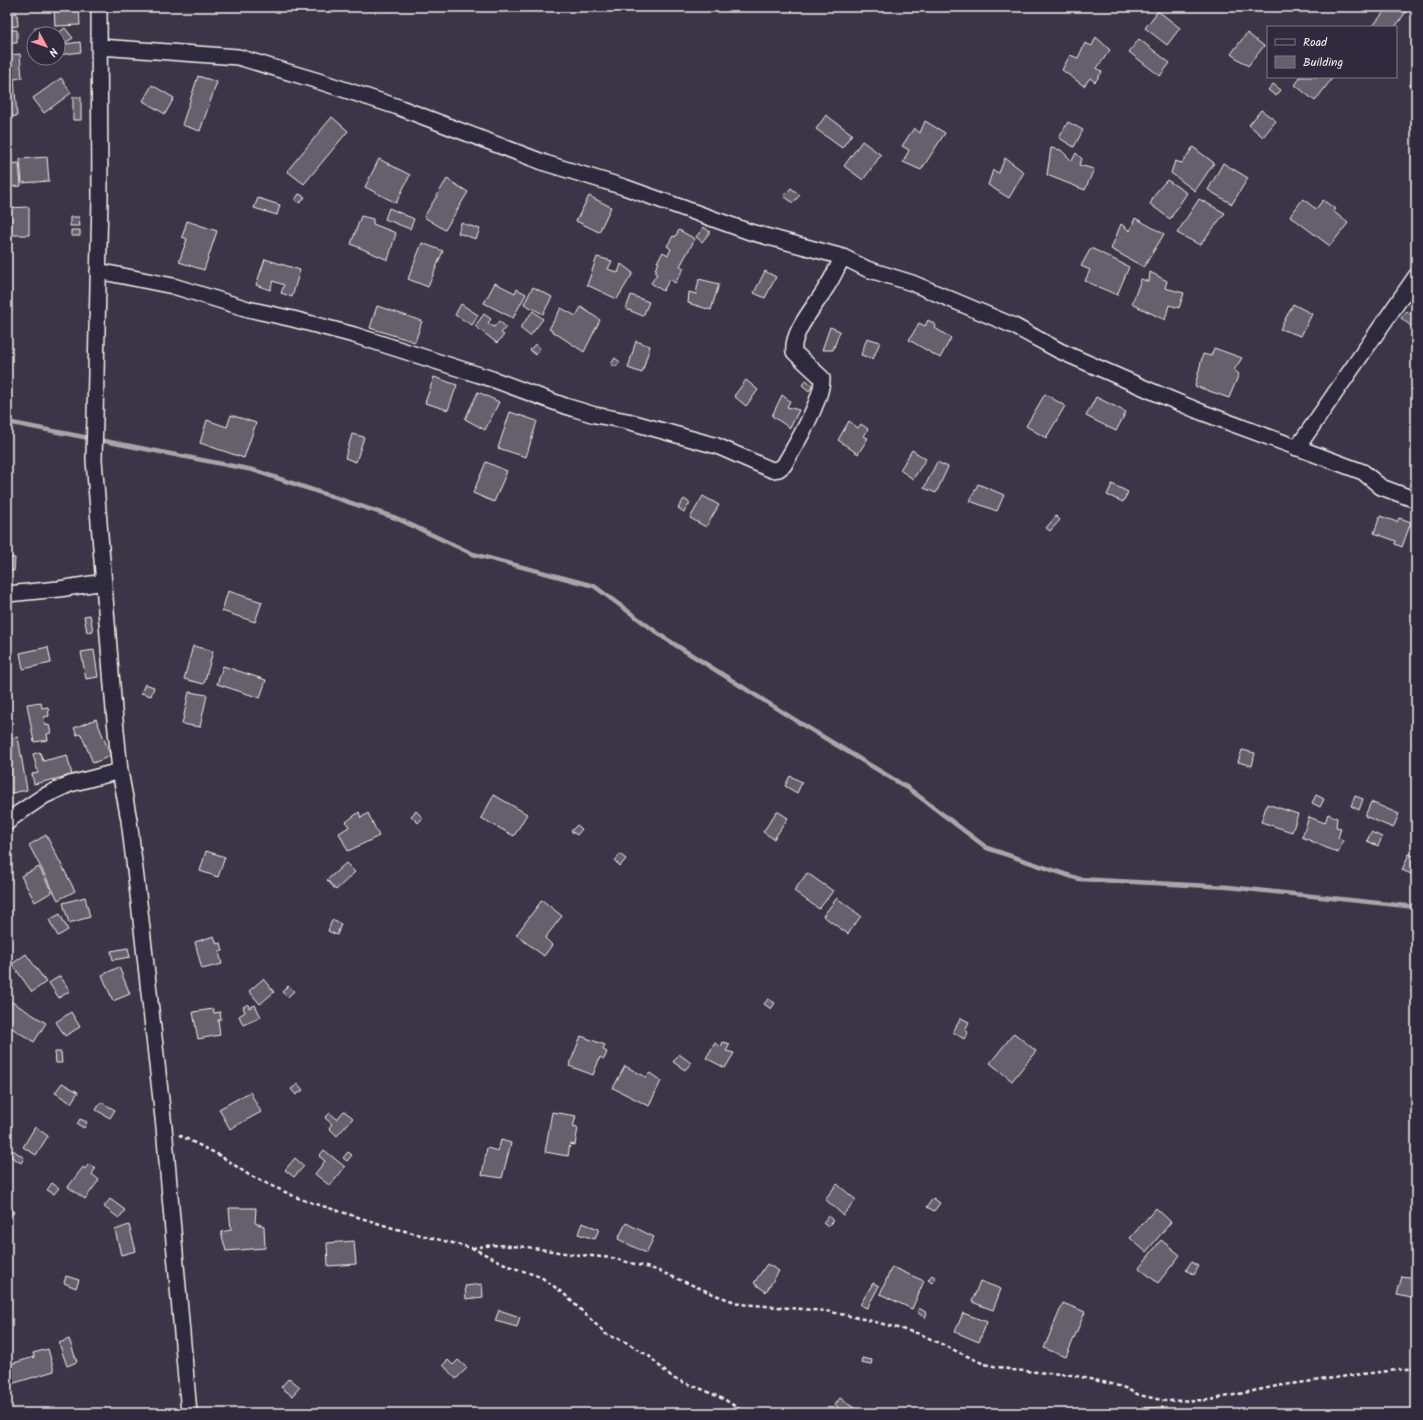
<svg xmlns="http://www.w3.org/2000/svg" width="1423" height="1420" font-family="Kalam,sans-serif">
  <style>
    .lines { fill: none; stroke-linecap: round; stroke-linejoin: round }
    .stream { stroke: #aaa6a7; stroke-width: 4.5 }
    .building { fill: #65616c; stroke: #f4f1e8 }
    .street-casing { stroke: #f4f1e8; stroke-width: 18 }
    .path { stroke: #f4f1e8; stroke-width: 2.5; stroke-dasharray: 4 3; stroke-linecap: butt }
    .street { stroke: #2f2a3d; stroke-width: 15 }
  </style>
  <rect width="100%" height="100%" fill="#3b3647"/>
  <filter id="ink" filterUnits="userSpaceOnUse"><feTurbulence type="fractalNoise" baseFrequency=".025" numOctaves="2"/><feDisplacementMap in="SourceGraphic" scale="8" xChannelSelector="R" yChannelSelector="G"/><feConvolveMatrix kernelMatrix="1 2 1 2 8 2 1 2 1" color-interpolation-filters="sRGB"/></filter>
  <g filter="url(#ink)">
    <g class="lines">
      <path class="stream" d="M7,422l246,48 143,48 77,36 121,32 69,51 132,83 113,68 79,60 92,31 149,8 188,20"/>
    </g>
    <path class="building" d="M7,7h9l1,2 -10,1z
      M54,7h25l1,18 -25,1z
      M1388,7h11l7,5 -11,15h-23z
      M1158,11l22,17 -13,17 -22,-17z
      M17,13l1,13 -11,1v-13z
      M35,28h15v6h-15z
      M65,28l8,10 -8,5 -7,-10z
      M7,30h10v13h-10z
      M1247,33l17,13 -16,20 -17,-12z
      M1096,37l14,13 -13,18 5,4 -7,10 -5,-4 -6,8 -22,-16 8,-15 8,3 7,-15 7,3z
      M1139,39l31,24 -10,13 -31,-24z
      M80,42l1,10 -23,3v-10z
      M20,54l2,24 -8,1 3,37 -10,1v-62z
      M198,76l19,6 -17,49 -18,-6z
      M1299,77h34l-18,24 -20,-16 5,-7z
      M1416,77v15l-7,-6z
      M61,78l10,15 -27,20 -11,-15z
      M1273,84l8,6 -5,6 -8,-6z
      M152,85l22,13 -9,16 -22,-13z
      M73,97h8v23h-8z
      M1261,110l15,11 -13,16 -14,-12z
      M826,115l26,19 -10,14 -26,-19z
      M332,117l16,14 -44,53 -17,-13z
      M925,121l20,12 -24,37 -18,-8 6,-12 -7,-4 12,-18 6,5z
      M1068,122l15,8 -9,17 -15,-9z
      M862,141l19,14 -18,25 -19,-14z
      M1193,147l21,16 -19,28 -24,-18 4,-12 7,2z
      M1051,148l10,2 11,11 4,-8 6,6 -3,6 15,4 -9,21 -38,-15z
      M47,157l2,24 -27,2 -2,-24z
      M1005,158l19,14 -15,26 -21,-13 5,-15 6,3z
      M379,159l31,16 -14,28 -31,-16z
      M19,163l2,23 -14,1v-23z
      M1223,163l25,15 -16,26 -24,-14z
      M447,179l21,13 -23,38 -21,-13z
      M1167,180l20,13 -17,26 -20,-15 7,-13z
      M791,188l9,7 -7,8 -9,-7z
      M299,194l6,3 -5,6 -5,-3z
      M589,196l22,11 -12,25 -23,-11z
      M258,198l22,7 -3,10 -23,-7z
      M1199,199l26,14 -25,32 -23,-12z
      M1303,199l13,10 7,-9 12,9 -2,2 15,12 -18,23 -40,-30z
      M29,207v28h-22v-27z
      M389,208l25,11 -4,10 -25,-10z
      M361,216l12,3v5l23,9 -8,27 -37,-16z
      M70,217h9l1,9h-10z
      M1135,218l29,16 -20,33 -33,-18 10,-25 9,7z
      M187,221l30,10 -13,39 -25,-8 8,-23 -5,-2z
      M461,223l19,6 -4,10 -18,-6z
      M704,227l6,5 -8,10 -6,-5z
      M71,230h9v6h-9z
      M679,230l16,9 -15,27 4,2 -9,15 -5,-4 -7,12 -12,-8 6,-9 -2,-1 2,-3 -2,-1 4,-6 -2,-1 6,-10 5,3 3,-6 -4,-3 6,-10 2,1z
      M422,243l21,8 -15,36 -20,-8z
      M1091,248l38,19 -12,28 -32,-14 5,-11 -9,-4z
      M597,257l15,4 -4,8 10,4 3,-9 12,9 -16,26 -30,-14z
      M265,259l35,11 -8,27 -11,-4 3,-8 -11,-4 -3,9 -14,-5z
      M765,271l11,6 -11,21 -11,-5z
      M1150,272l17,9 -2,7 19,5 -5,15 -10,-3 -4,15 -33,-16 9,-25 8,3z
      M699,279l20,5 -8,26 -23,-7 1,-11 7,2z
      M495,283l20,10 2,-4 9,5 -13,24 -29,-15z
      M533,287l19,10 -9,17 -19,-10z
      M631,295l18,7 -6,14 -17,-7z
      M461,304l17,11 -6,10 -17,-10z
      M1293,304l19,10 -11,22 -21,-7z
      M377,306l45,15 -7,21 -45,-14z
      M581,307l19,13 -16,32 -35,-23 12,-21 15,8z
      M533,311l10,8 -13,17 -10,-8z
      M1407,311l9,7v12l-15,-12z
      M484,314l7,5 -3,4 6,4 5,-6 7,6 -5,6 3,2 -7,8 -22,-17z
      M928,320l8,5 -1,3 16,10 -11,20 -31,-18 10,-17 6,3z
      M830,327l10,4 -7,19h-11z
      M867,338l13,4 -7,17 -12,-4z
      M636,341l14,5 -8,27 -14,-5z
      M535,344l5,4 -4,7 -6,-5z
      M1214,348l28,10 -8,12 5,4 -10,24 -34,-12 8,-32 8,2z
      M615,358l5,4 -4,5 -5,-3z
      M434,377l23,8 -9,25 -23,-7z
      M746,380l12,10 -12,16 -12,-10z
      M806,380l7,6 -4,5 -7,-6z
      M478,392l21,10 -14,28 -20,-11z
      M1045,394l20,12 -19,32 -20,-12z
      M782,395l8,6 -3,6 12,3 -9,18 -18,-12z
      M1096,397l30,15 -10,19 -30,-15z
      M510,412l27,9 -11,36 -28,-9z
      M231,415l25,8 -12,35 -44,-15 7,-23 20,7z
      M849,421l9,7 3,-4 7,5 -5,7 5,2 -10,16 -20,-14z
      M352,434l12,3 -8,25 -11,-4z
      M912,450l14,9 -13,20 -13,-9z
      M486,462l21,9 -13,31 -21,-9z
      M937,462l11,5 -12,26 -12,-5z
      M978,484l26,11 -7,16 -27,-10z
      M1112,484l16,8 -5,10 -16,-7z
      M703,496l16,9 -13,22 -16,-9z
      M684,499l6,4 -6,9 -6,-4z
      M1056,516l4,4 -10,11 -4,-3z
      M1380,516l17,6 2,-4 12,4 -9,25 -7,-3 1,-3 -22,-8z
      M7,557l8,1 -1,13 -7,-1z
      M228,591l34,11 -7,20 -33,-11z
      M90,615l3,16 -6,1 -3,-16z
      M193,646l20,5 -9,33 -20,-5z
      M48,647l3,16 -28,6 -3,-16z
      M94,650l4,27 -12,2 -5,-27z
      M223,666l43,14 -6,18 -43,-14z
      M145,684l9,3 -3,9 -10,-3z
      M189,692l18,3 -7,32 -18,-3z
      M41,702l1,6 6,-1 1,9 -5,1 1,9 4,-1 2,8 -4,1 1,6 -14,2 -7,-38z
      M96,719l15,37 -18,7 -12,-29 -4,1 -3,-7z
      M18,737l9,53 -20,4v-55z
      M1242,750l13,3 -3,13 -14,-4z
      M40,752l3,9 24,-6 5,20 -38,9 -2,-10 6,-1 -5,-19z
      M790,776l12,6 -5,11 -12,-7z
      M494,795l33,19 -13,22 -33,-18z
      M1316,795l8,4 -4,8 -8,-4z
      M1355,796l8,3 -4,11 -8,-4z
      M1371,802l28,12 -6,14 -28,-12z
      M1267,804l31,10 -6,18 -31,-10z
      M416,811l7,7 -5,5 -7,-7z
      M777,811l11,7 -14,21 -11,-7z
      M359,812l2,6 7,-5 11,23 -31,15 -9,-18 10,-6 -3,-5z
      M1328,814l9,4 -1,9 5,1 -3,10 5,2 -5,13 -36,-16 7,-20 16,6z
      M577,825l5,4 -5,6 -6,-4z
      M1371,832l11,5 -4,9 -11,-5z
      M46,835l29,56 -17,9 -29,-55z
      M206,851l19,6 -7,20 -18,-6z
      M620,854l6,5 -6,7 -5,-5z
      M1409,854l7,3v19l-14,-6z
      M346,863l9,9 -19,18 -9,-10z
      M39,867l13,25 -17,10 -14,-26z
      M807,873l26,18 -14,18 -25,-18z
      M85,897l5,20 -21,6 -6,-20z
      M837,898l24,18 -13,18 -25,-18z
      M542,900l20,16 -17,22 7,7 -8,11 -28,-21z
      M60,914l8,16 -10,6 -9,-16z
      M332,920l9,4 -4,11 -9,-4z
      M214,936l3,8 4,-1 2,8 -4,1 3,12 -20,5 -7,-27z
      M128,948l2,9 -17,3 -2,-9z
      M26,954l20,28 -14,10 -20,-28z
      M119,967l11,27 -17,7 -11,-26z
      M60,976l10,15 -11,7 -10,-15z
      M263,979l11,13 -14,12 -11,-13z
      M288,986l6,5 -6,6 -6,-5z
      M768,999l7,4 -4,6 -7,-5z
      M12,1002l34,21 -12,19 -27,-17v-16z
      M248,1004l1,4 6,-3 6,12 -18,8 -4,-9 6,-4 -2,-5z
      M213,1009l1,4 6,-1 1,7 -3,1 2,15 -22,4 -5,-27z
      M71,1012l9,15 -15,9 -9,-14z
      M961,1018l8,4 -4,8 3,2 -4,7 -11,-7z
      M1014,1033l22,18 -24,30 -22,-18z
      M581,1036l24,9 -2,5 4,2 -3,7 -4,-2 -7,18 -24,-9z
      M723,1042l7,2 -4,7 8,2 -9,15 -19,-10 9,-15 6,4z
      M55,1052h6l1,11h-6z
      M679,1054l12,9 -6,7 -12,-8z
      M625,1066l21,11 4,-4 11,8 -12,25 -36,-18z
      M62,1083l16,9 -7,11 -16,-10z
      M298,1084l5,6 -7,5 -5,-6z
      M250,1092l11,20 -31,17 -11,-20z
      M101,1102l14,8 -5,8 -14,-8z
      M344,1111l9,7 -16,18 -8,-8 3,-4 -7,-6 5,-5 7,6z
      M552,1112l24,4 -3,11 5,1 -3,17 -5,-1 -2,12 -23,-4z
      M80,1119l7,3 -3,6 -7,-4z
      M35,1127l13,9 -12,19 -13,-8z
      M501,1140l10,3 -9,35 -20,-3 5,-27 11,3z
      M13,1150l11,8 -3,5 -11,-7z
      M324,1150l21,17 -15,19 -15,-12 10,-13 -6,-5z
      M348,1152l4,3 -5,6 -4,-3z
      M295,1158l9,8 -10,11 -9,-7z
      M89,1164l6,5 -3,5 7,6 -14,19 -17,-12 15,-20 2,2z
      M52,1183l7,5 -5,6 -7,-4z
      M837,1184l19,16 -13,15 -18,-16z
      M933,1198l7,5 -6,8 -7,-4z
      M110,1199l15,11 -6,8 -15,-11z
      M9,1204l5,9 -7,3v-11z
      M229,1208h27l-1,15 9,3 1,22 -39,3 -5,-19 10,-2z
      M1156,1208l15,14 -25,30 -16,-14z
      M828,1216l6,5 -6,6 -5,-4z
      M582,1223l17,6 -4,10 -17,-5z
      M626,1223l28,14 -8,16 -28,-14z
      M129,1225l7,26 -15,4 -6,-25z
      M1161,1240l19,15 -22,28 -19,-15z
      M354,1241l2,23 -28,2 -1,-23z
      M1191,1262l8,4 -5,9 -8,-5z
      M767,1264l12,7 -13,21 -12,-9z
      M892,1267l32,14 -12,28 -32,-15z
      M932,1275l4,3 -4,5 -4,-3z
      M66,1276l13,4 -3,8 -12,-5z
      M1402,1276l14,2v21l-19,-4z
      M980,1281l21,8 -8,21 -21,-8z
      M873,1283l6,3 -12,22 -7,-3z
      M482,1284l1,13 -17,2 -1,-13z
      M1063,1303l22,9 -19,45 -22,-9z
      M919,1308l8,5 -2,5 -8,-6z
      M499,1310l21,7 -3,10 -22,-6z
      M963,1313l24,9 -8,20 -24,-10z
      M69,1339l8,23 -10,4 -8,-23z
      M48,1349l6,22 -43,13 -4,-19 27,-8 -1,-4z
      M862,1358l10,2 -1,5 -10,-2z
      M448,1360l5,5 5,-5 9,8 -11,11 -13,-14z
      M289,1378l11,9 -8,9 -11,-9z
      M840,1398l18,13 -2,2h-11l-10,-8z
      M1163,1407v6h-21v-5z"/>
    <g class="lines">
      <defs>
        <path id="street" d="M99,7l1,192 -6,261 20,250 6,61 9,49 11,91 24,216 25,286
          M100,47l138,10 77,23 83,27 147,56 79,24 126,45 93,25 24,12 45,14 102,43 46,25 96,42 45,19 162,60 18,15 35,13
          M98,271l75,15 75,23 45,10 61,16 138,44 73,27 30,9 32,6 90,25 55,24 7,-1 5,-4c12,-20 39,-66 38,-87l-28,-26c-3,-20 22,-47 32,-64 7,-10 11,-21 17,-31
          M1297,448l119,-172
          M7,594l52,-5 45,-7
          M7,823l6,-6 31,-21 26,-12 50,-13"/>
      </defs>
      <use href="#street" class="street-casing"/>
      <path class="path" d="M179,1135l42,21 28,19 51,24 93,29 79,20 39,19 30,10 22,16 44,42 17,6 25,15 23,22 32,12 23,11 18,12
        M472,1248l22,-3 33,2 44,7 41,4 45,12 61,26 23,8 85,7 42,9 52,14 64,30 29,6 59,5 40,9 13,4 14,7 27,6 44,-1 67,-14 85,-12 54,-6"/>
      <use href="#street" class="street"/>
    </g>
  </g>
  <rect width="1423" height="1420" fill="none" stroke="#2f2a3d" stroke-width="24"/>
  <rect x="12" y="12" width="1399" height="1396" fill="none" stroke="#f4f1e8" stroke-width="1.5" filter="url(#ink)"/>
  <rect x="1267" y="26" width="130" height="52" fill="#2f2a3d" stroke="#7e7a81"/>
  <rect x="1275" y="39" width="20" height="6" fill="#2f2a3d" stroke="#7e7a81"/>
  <text x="1303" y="46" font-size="12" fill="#f4f1e8">Road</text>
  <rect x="1275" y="56" width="20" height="12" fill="#65616c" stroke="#7e7a81"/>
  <text x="1303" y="66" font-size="12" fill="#f4f1e8">Building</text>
  <g transform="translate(46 46) rotate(130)"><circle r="19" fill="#2f2a3d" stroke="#7e7a81"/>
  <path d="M0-3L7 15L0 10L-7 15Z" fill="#ff9aa2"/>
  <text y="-6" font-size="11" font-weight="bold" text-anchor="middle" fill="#f4f1e8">N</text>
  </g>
</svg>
